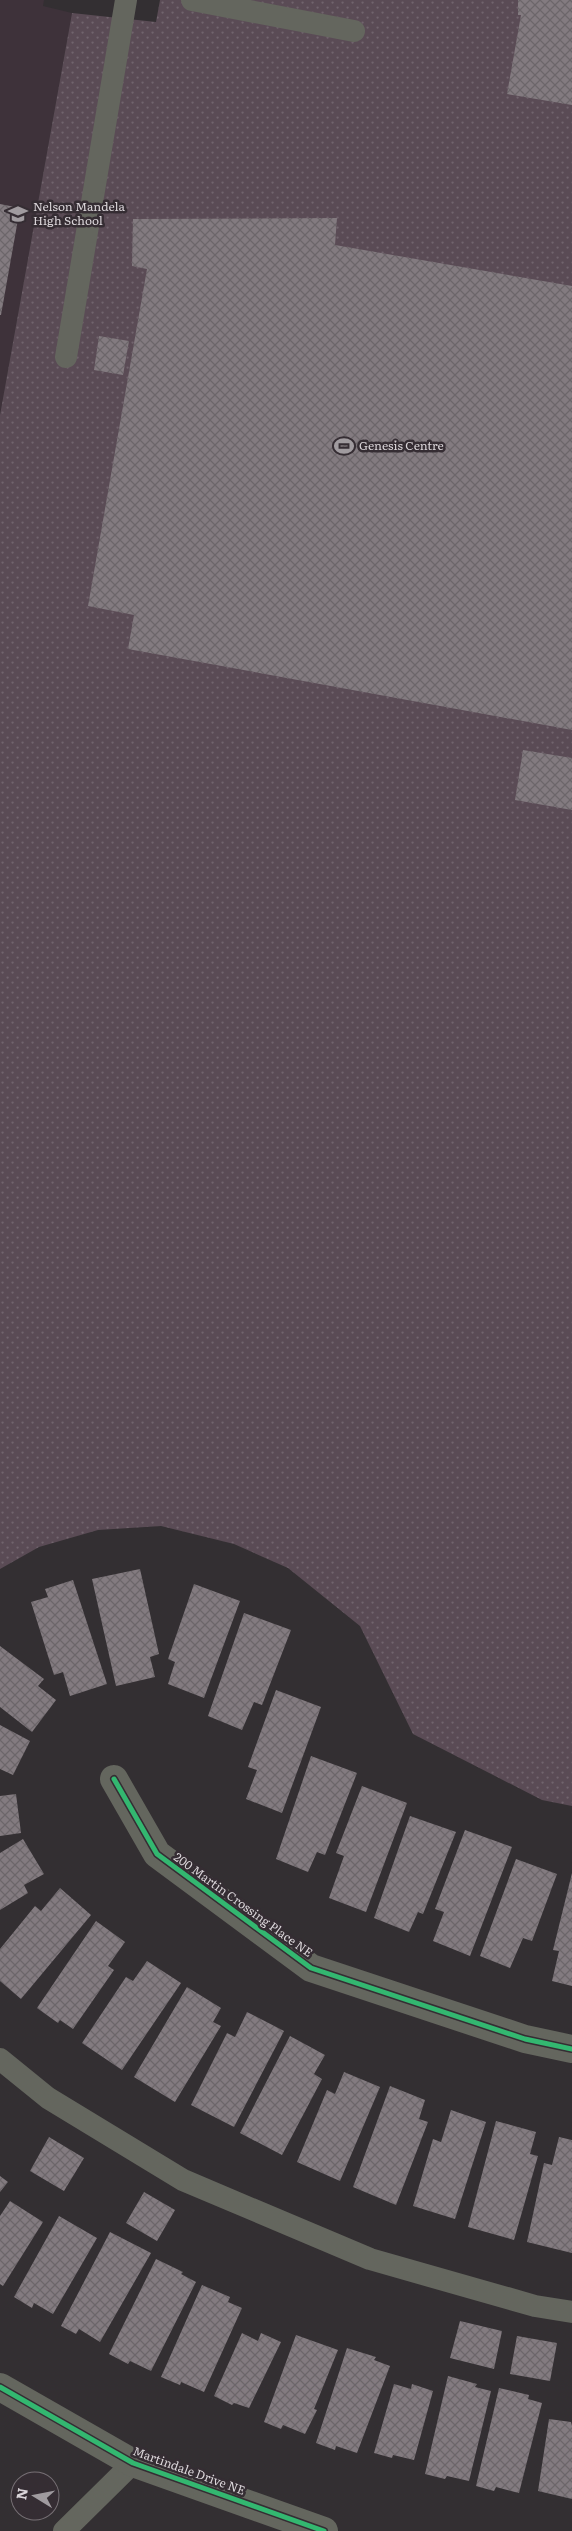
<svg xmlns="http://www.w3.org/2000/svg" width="572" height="2531" font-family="Literata,serif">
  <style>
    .built { fill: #3e323a }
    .grass { fill: url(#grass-dots) }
    .building { fill: url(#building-cross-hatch) }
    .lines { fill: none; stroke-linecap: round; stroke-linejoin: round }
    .service { stroke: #64665e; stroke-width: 22 }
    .minor { stroke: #64665e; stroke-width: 28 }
    .tertiary { stroke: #64665e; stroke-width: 28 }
    .cycleway-casing { stroke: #352d33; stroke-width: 8 }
    .cycleway { stroke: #33b770; stroke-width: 5 }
    .labels { text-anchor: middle; stroke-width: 5; stroke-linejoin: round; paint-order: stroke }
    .poi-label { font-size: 12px; fill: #dad5d9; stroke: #352d33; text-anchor: start }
    .street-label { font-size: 12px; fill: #dad5d9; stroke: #352d33 }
  </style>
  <defs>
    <pattern id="grass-dots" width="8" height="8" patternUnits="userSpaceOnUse" patternTransform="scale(1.25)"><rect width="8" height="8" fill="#5a4b55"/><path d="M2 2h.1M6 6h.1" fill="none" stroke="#71646d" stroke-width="1.8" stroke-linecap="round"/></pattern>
    <pattern id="building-cross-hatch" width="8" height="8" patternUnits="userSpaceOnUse" patternTransform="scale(1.25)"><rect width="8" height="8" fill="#837b80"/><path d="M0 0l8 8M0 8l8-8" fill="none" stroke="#6c666a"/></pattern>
  </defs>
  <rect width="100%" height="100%" fill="#332f32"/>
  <path class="built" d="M0,0h44l-1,6 29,7 -72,402z"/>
  <path class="grass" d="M160,0h412v1806l-30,-6 -129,-66 -53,-108 -72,-58 -54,-24 -73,-18 -63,4 -59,17 -39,22v-1154l72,-402 84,9z"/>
  <path class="building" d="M518,0h54v105l-65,-11 14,-79h-3z
    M0,204l20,4 -19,107h-1z
    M337,218l-2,27 237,41v444l-444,-81 6,-34 -46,-9 59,-337 -15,-3 1,-47z
    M99,336l30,5 -6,34 -29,-5z
    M523,750l49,8v52l-57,-10z
    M140,1569l19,85 -9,3 5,20 -39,9 -24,-107z
    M73,1580l34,104 -37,12 -7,-24 -9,3 -23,-73 17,-5 -3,-8z
    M194,1584l46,17 -36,97 -36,-14 7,-22 -7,-3z
    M244,1613l47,17 -29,75 -8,-3 -12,28 -34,-14z
    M0,1646l44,33 -6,7 18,14 -24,32 -32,-25z
    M276,1690l45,17 -39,106 -36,-14 11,-29 -9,-3z
    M0,1725l30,16 -17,34 -13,-6z
    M311,1756l46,17 -32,82 -8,-3 -9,20 -32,-13z
    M362,1786l45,17 -41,109 -37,-14 15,-42 -8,-3z
    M16,1794l5,39 -21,3v-40z
    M410,1816l46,16 -33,82 -5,-2 -9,20 -35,-14z
    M465,1830l47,17 -42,109 -37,-15 11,-29 -9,-3z
    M23,1839l21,35 -20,11 4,8 -28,17v-57z
    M516,1859l41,15 -25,67 -9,-3 -13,30 -30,-12z
    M572,1873v113l-20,-5 7,-30 -6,-1z
    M60,1888l31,27 -70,84 -21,-18v-32l35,-43 6,5z
    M96,1921l29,21 -17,24 6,4 -41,59 -13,-9 -2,3 -21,-15z
    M147,1961l34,22 -59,87 -40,-27 44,-66 7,4z
    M187,1987l34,21 -8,14 8,4 -46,76 -41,-25z
    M247,2012l37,19 -50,96 -43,-22 36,-72 8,4z
    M290,2036l35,19 -11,19 8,5 -40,76 -42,-22z
    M344,2072l36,15 -40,94 -43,-19 30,-72 8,4z
    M390,2086l35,14 -6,19 9,3 -32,83 -43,-18z
    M451,2110l35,12 -31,97 -42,-13 20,-67 8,3z
    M496,2121l40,11 -6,22 8,2 -24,84 -46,-13z
    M49,2137l35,21 -20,33 -34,-20z
    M559,2137l13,3v113l-45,-11 17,-79 8,2z
    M0,2176l8,6 -8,10z
    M144,2192l31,18 -18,31 -31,-18z
    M10,2201l33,21 -40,64 -3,-2v-68z
    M59,2216l38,22 -44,76 -19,-11 -2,5 -18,-11z
    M110,2232l41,21 -51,89 -21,-13 -3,5 -15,-8z
    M156,2259l27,13 -2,2 15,8 -45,89 -21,-10 -2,3 -19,-10z
    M202,2285l28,12 -2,5 14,6 -38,84 -23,-10 -1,3 -19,-8z
    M460,2321l42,10 -8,38 -44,-11z
    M242,2333l16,8 3,-8 20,9 -32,66 -15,-5 -2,2 -18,-9z
    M296,2335l42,15 -24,59 3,1 -12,24 -22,-9 -2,4 -17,-7z
    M517,2336l40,7 -7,38 -40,-7z
    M347,2348l29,9 -2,3 16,6 -33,87 -21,-7 -1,4 -19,-7z
    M448,2376l29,8 -2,3 16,4 -22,90 -22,-5 -2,3 -20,-5z
    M394,2384l17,5 1,-5 21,7 -19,69 -21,-5 -1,3 -18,-5z
    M499,2388l30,7 -1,4 14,4 -23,90 -23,-6 -2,4 -18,-5z
    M549,2419l22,3 1,4v73l-34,-8z"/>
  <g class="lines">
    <path class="service" d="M192,0l162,31
      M66,357l60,-357
      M0,2059l48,39 135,82 187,79 165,47 37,6
      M64,2531l69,-68"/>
    <path class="minor" d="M114,1779l43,75 154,114 214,71 47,10"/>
    <path class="tertiary" d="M0,2387l133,76 191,68"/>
    <defs>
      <path id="cycleway" d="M114,1779l43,75 154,114 214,71 47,10
        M0,2387l133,76 191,68"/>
    </defs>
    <use href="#cycleway" class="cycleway-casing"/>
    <use href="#cycleway" class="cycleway"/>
  </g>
  <defs>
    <symbol id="school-bare" viewBox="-9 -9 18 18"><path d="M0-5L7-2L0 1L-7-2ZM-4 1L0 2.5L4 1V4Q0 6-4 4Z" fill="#a09b9f" stroke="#352d33" stroke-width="2.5" paint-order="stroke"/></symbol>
    <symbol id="stadium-bare" viewBox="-9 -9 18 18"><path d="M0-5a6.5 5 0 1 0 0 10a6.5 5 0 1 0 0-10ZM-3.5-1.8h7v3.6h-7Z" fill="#a09b9f" stroke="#352d33" stroke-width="2.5" paint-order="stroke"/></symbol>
  </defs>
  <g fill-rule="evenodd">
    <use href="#school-bare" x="4" y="200" width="28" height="28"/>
    <use href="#stadium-bare" x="330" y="432" width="28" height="28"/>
  </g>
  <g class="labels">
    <g class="poi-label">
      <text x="33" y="211">Nelson Mandela<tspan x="33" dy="14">High School</tspan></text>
      <text x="359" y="450">Genesis Centre</text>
    </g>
    <g class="street-label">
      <text transform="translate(243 1905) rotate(36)" y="4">200 Martin Crossing Place NE</text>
      <text transform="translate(189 2471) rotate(20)" y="4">Martindale Drive NE</text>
    </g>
  </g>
  <g transform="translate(35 2496) rotate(280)"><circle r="24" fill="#352d33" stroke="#777075"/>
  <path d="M0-4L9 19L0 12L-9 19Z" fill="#a09b9f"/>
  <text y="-8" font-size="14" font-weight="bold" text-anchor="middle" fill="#dad5d9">N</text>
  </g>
</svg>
